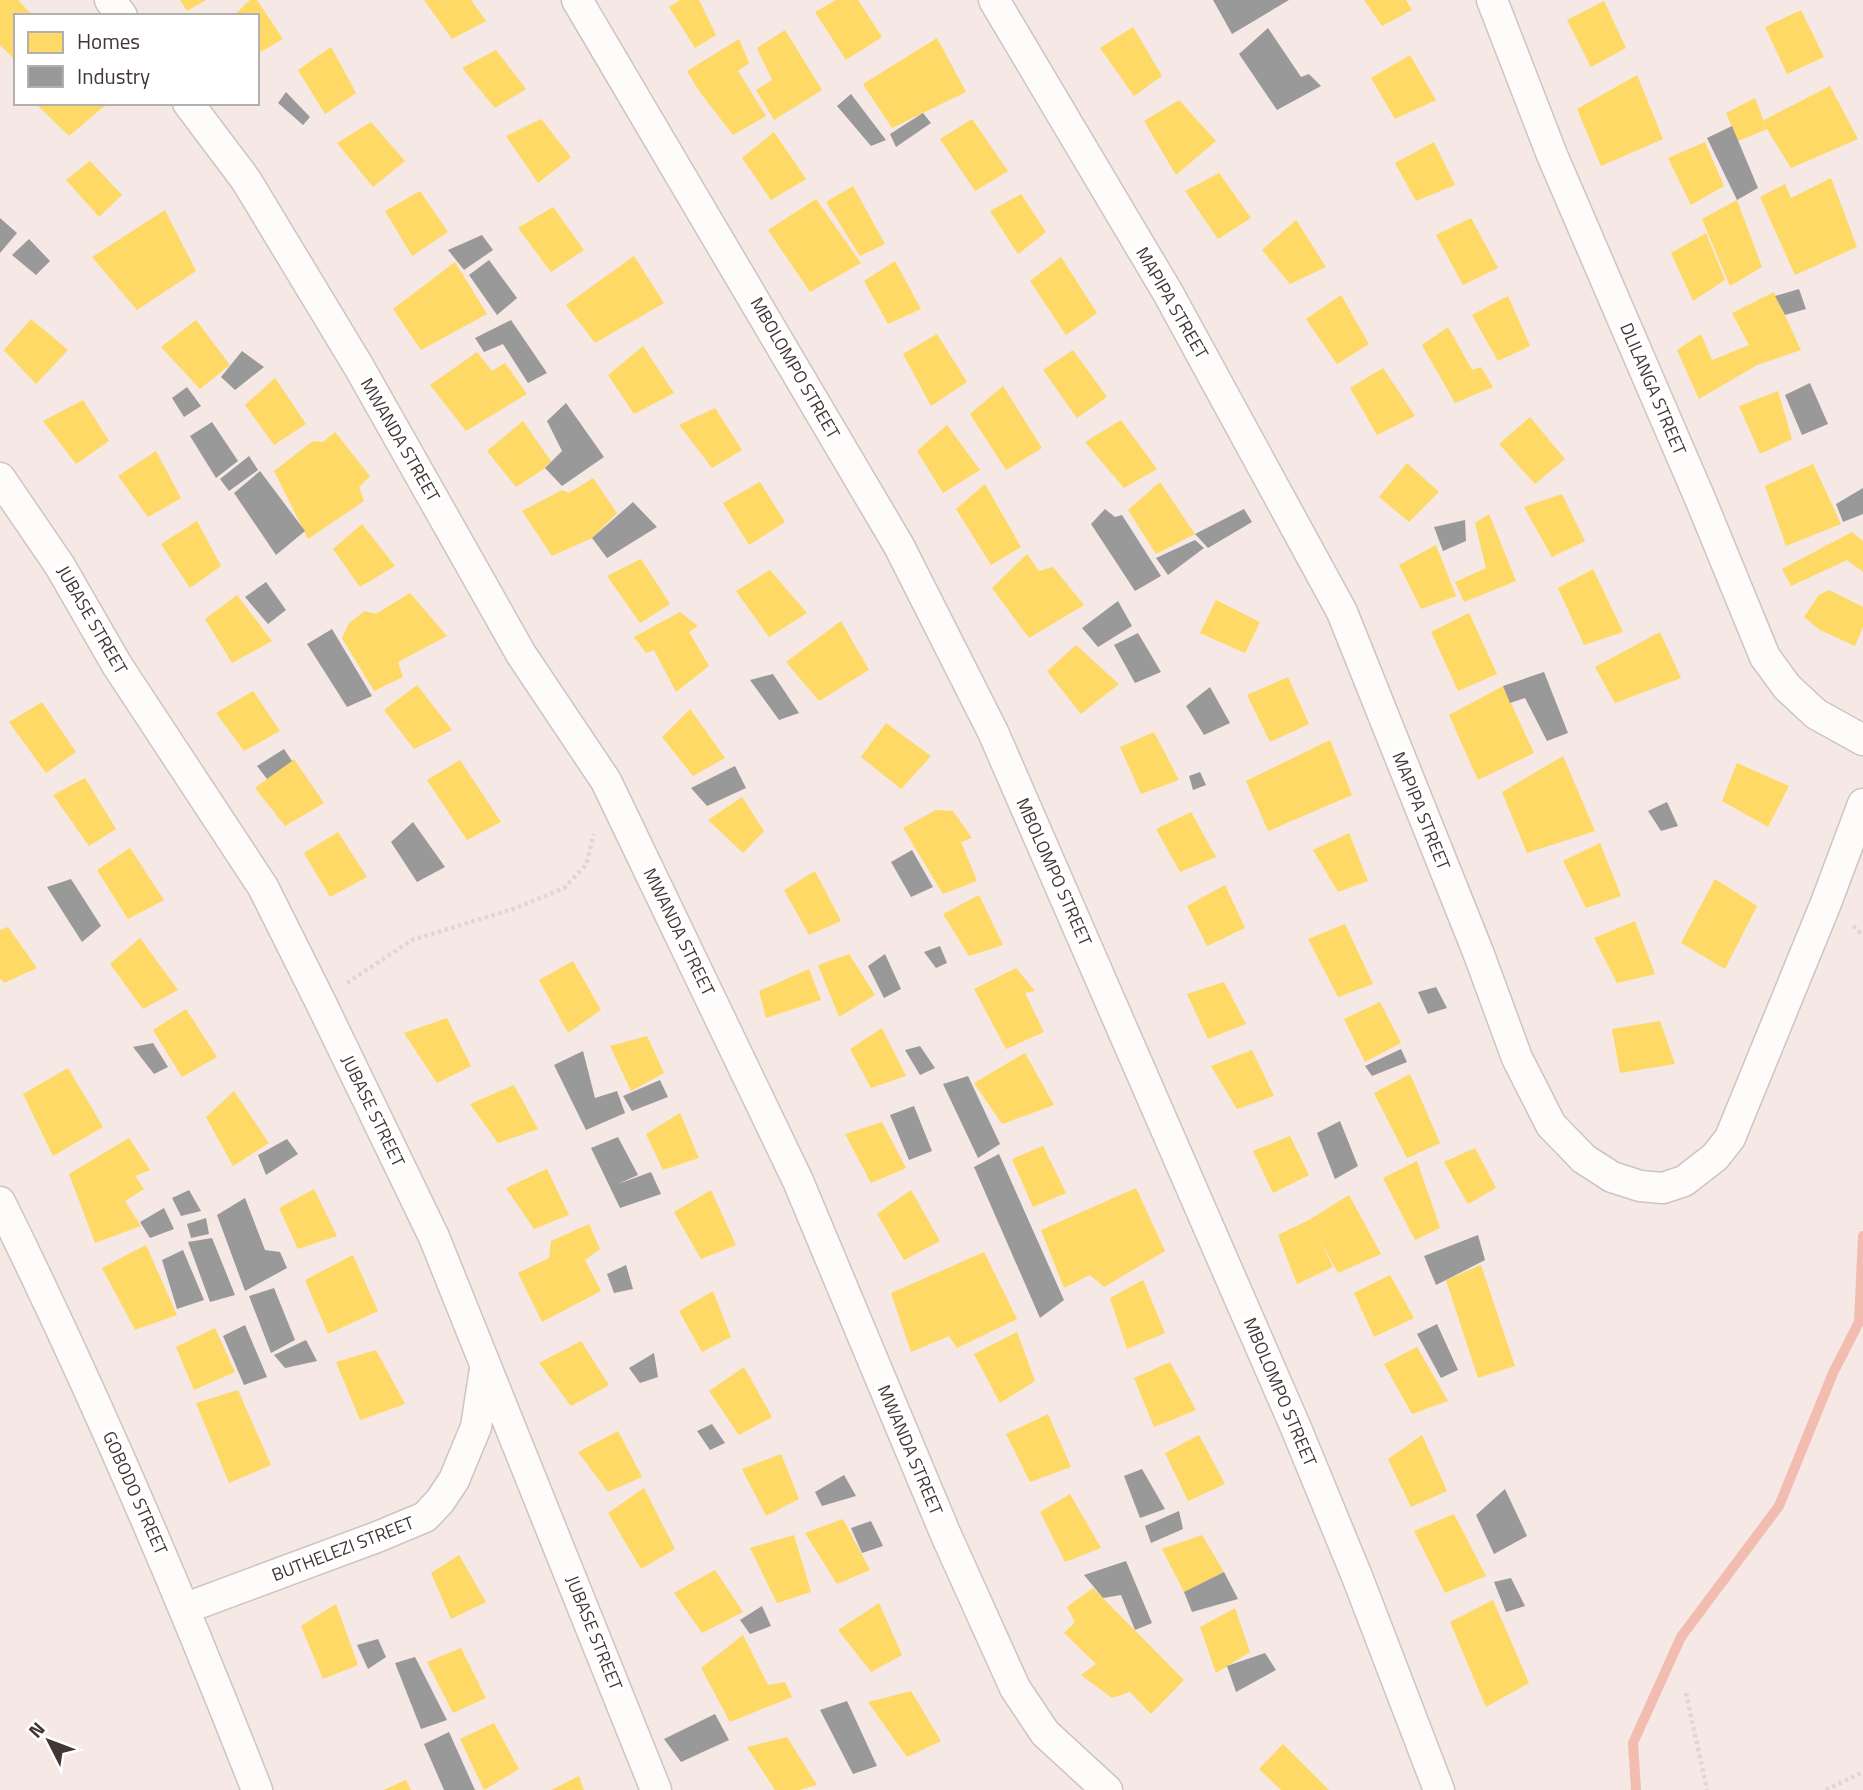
<svg xmlns="http://www.w3.org/2000/svg" width="1863" height="1790" font-family="'Titillium Web',sans-serif">
  <style>
    .homes { fill: #ffd966 }
    .industry { fill: #999 }
    .lines { fill: none; stroke-linecap: round; stroke-linejoin: round }
    .stream { stroke: #f2bcb1; stroke-width: 10 }
    .minor-casing { stroke: #cec4c1; stroke-width: 33 }
    .path { stroke: #dcd8d7; stroke-width: 4.5; stroke-dasharray: 3.5 3.5; stroke-linecap: butt }
    .minor { stroke: #fefcfb; stroke-width: 30 }
    .labels { text-anchor: middle; stroke-width: 7; stroke-linejoin: round; paint-order: stroke }
    .street-label { font-size: 18px; fill: #413634; stroke: #fff }
  </style>
  <rect width="100%" height="100%" fill="#f5e8e5"/>
  <path class="homes" d="M0,0h18l15,16h-17v45l-16,-16z
    M180,0h26l-19,11z
    M250,0h7l26,39 -26,15v-38h-24z
    M424,0h47l15,21 -34,18z
    M680,0h19l17,35 -21,13 -26,-41z
    M836,0h22l24,37 -36,23 -31,-48z
    M1364,0h42l6,10 -30,16z
    M1604,1l22,47 -35,19 -24,-47z
    M1801,10l23,47 -37,17 -22,-47z
    M1133,27l29,49 -28,20 -34,-48z
    M785,30l37,60 -48,30 -18,-30 16,-10 -15,-32z
    M937,38l29,54 -74,36 -29,-44z
    M739,39l10,24 -11,8 28,45 -33,19 -34,-44 -12,-20z
    M331,47l25,46 -31,21 -27,-44z
    M496,50l30,39 -31,19 -33,-40z
    M1410,55l26,45 -41,19 -24,-41z
    M1637,75l26,64 -62,27 -24,-57z
    M1830,86l28,53 -67,29 -24,-39 -29,12 -12,-28 29,-15 11,29 -2,-7z
    M1179,100l37,41 -40,34 -32,-54z
    M35,103h73l-39,33z
    M541,119l30,38 -33,26 -32,-47z
    M972,119l36,52 -33,20 -35,-52z
    M371,122l34,39 -32,26 -36,-44z
    M774,132l32,47 -35,21 -29,-42z
    M1434,142l21,43 -39,16 -21,-38z
    M1705,142l19,44 -33,19 -23,-47z
    M90,161l32,34 -23,22 -33,-37z
    M1219,173l32,45 -33,21 -33,-48z
    M1831,178l26,69 -62,28 -35,-78 25,-13 6,14z
    M853,186l32,58 -25,12 -34,-54z
    M420,191l28,41 -36,24 -27,-45z
    M1021,194l25,38 -28,22 -28,-43z
    M816,199l45,64 -51,29 -42,-62z
    M1737,200l25,67 -32,19 -28,-67z
    M553,207l31,43 -33,22 -33,-44z
    M165,210l31,61 -59,39 -45,-53z
    M1471,218l27,50 -35,17 -27,-50z
    M1296,220l30,47 -36,17 -28,-34z
    M1706,233l19,47 -32,21 -22,-48z
    M634,256l30,47 -69,40 -29,-38z
    M1061,257l36,56 -31,22 -36,-54z
    M895,261l26,48 -33,15 -24,-43z
    M455,262l32,52 -66,36 -28,-41z
    M1774,292l27,58 -44,15 -58,34 -22,-49 24,-16 11,26 37,-15 -17,-32z
    M1341,295l28,49 -32,20 -31,-45z
    M1508,296l22,50 -32,15 -26,-46z
    M31,319l37,31 -32,34 -32,-34z
    M196,320l34,45 -30,24 -39,-42z
    M1448,327l24,43 9,-3 12,20 -38,16 -33,-58z
    M937,334l30,48 -36,24 -28,-52z
    M643,346l31,47 -40,21 -26,-39z
    M1073,350l34,47 -30,21 -34,-48z
    M477,352l15,19 13,-8 22,31 -61,37 -36,-46z
    M1383,368l32,48 -38,19 -27,-47z
    M275,378l31,46 -32,21 -29,-40z
    M1003,386l39,62 -36,22 -36,-56z
    M1778,391l14,48 -32,15 -21,-48z
    M83,400l26,41 -33,23 -33,-43z
    M715,408l27,42 -30,18 -33,-43z
    M1530,417l35,42 -30,25 -36,-40z
    M1121,420l36,49 -33,19 -39,-46z
    M523,421l28,40 -6,7 -29,19 -29,-36z
    M947,425l33,45 -37,23 -26,-42z
    M335,432l35,44 -11,11 5,14 -56,38 -34,-68 39,-30 10,1z
    M156,451l25,47 -33,19 -30,-41z
    M1407,463l32,29 -30,30 -30,-25z
    M1813,464l28,60 -55,22 -21,-60z
    M593,478l24,35 -25,25 -40,18 -30,-45 40,-21 7,3z
    M760,482l25,40 -36,23 -26,-42z
    M1160,482l35,52 -39,20 -28,-44z
    M985,484l36,63 -30,18 -35,-56z
    M1562,494l23,47 -33,16 -28,-50z
    M1489,514l27,67 -52,21 -9,-20 31,-14 -11,-45z
    M197,521l24,45 -31,22 -29,-44z
    M362,524l33,42 -35,21 -27,-38z
    M1852,532l11,9v31l-16,-12 -56,26 -9,-17z
    M1436,545l20,51 -35,13 -22,-44z
    M1027,554l12,17 14,-4 31,38 -55,33 -37,-50z
    M641,559l29,45 -30,19 -33,-47z
    M1593,569l30,63 -39,13 -26,-57z
    M770,570l37,43 -38,24 -33,-46z
    M1829,590l34,17v20l-8,19 -35,-16 -16,-13 15,-22z
    M410,593l37,43 -49,26 5,15 -29,14 -32,-53 7,-15 16,-12 11,3z
    M237,595l35,46 -40,22 -27,-44z
    M1216,600l44,22 -15,31 -45,-20z
    M680,612l18,14 -9,6 20,34 -33,26 -22,-42 -8,3 -12,-16z
    M1469,613l28,61 -39,17 -27,-59z
    M841,621l28,49 -50,31 -33,-39z
    M1660,632l21,46 -66,25 -20,-36z
    M1076,645l43,39 -38,30 -34,-43z
    M1288,677l21,47 -39,18 -23,-47z
    M417,685l35,45 -38,19 -30,-39z
    M1503,686l31,67 -56,27 -29,-65z
    M253,691l27,40 -36,20 -28,-38z
    M42,702l34,50 -30,21 -37,-51z
    M690,709l35,49 -32,18 -31,-39z
    M886,723l45,33 -30,33 -40,-32z
    M1154,732l25,48 -38,14 -21,-47z
    M1330,740l22,55 -84,36 -22,-50z
    M1563,756l32,75 -68,22 -25,-61z
    M294,759l30,44 -39,23 -30,-38z
    M460,760l41,62 -34,18 -40,-60z
    M1737,763l52,23 -21,41 -46,-26z
    M85,778l31,51 -27,17 -36,-51z
    M742,797l22,34 -21,22 -35,-33z
    M936,810l17,1 19,27 -11,4 16,39 -34,13 -40,-66z
    M1191,812l25,45 -36,15 -24,-43z
    M338,832l29,45 -37,20 -26,-44z
    M1349,833l19,48 -30,11 -25,-42z
    M1600,843l21,53 -35,12 -23,-47z
    M130,848l34,52 -36,19 -31,-49z
    M815,871l26,50 -32,14 -25,-45z
    M1715,879l42,27 -32,63 -44,-26z
    M1225,885l20,43 -38,18 -20,-40z
    M979,895l24,50 -34,11 -26,-42z
    M1635,921l20,53 -38,9 -23,-45z
    M1345,924l28,60 -35,13 -30,-58z
    M8,927l29,41 -33,15 -4,-5v-48z
    M140,938l38,52 -35,19 -33,-45z
    M849,954l26,41 -36,22 -21,-52z
    M573,961l28,49 -33,23 -29,-53z
    M1016,968l19,23 -10,2 19,39 -38,17 -32,-60z
    M809,969l12,31 -55,18 -7,-27z
    M1224,982l22,42 -38,15 -21,-45z
    M1380,1002l21,41 -36,19 -21,-43z
    M186,1009l31,48 -35,20 -29,-47z
    M447,1018l24,48 -34,17 -33,-50z
    M1660,1021l15,43 -55,9 -8,-44z
    M882,1028l24,48 -35,12 -21,-39z
    M647,1036l17,37 -33,18 -21,-45z
    M1252,1050l22,46 -37,13 -26,-43z
    M1025,1053l29,52 -52,19 -28,-41z
    M68,1068l35,59 -50,29 -30,-62z
    M1410,1074l30,69 -33,15 -33,-65z
    M514,1085l24,44 -40,14 -28,-39z
    M234,1091l35,52 -36,23 -27,-49z
    M680,1113l19,45 -36,12 -17,-36z
    M882,1122l24,46 -35,15 -26,-49z
    M1290,1136l19,39 -36,18 -20,-42z
    M129,1138l21,32 -15,6 9,13 -19,12 16,25 -46,17 -26,-69z
    M1043,1146l23,47 -33,14 -21,-48z
    M1475,1148l21,40 -28,16 -24,-42z
    M1417,1161l23,67 -25,12 -32,-62z
    M547,1169l22,46 -35,14 -28,-41z
    M1136,1188l29,63 -61,36 -14,-12 -26,13 -23,-58z
    M314,1189l23,47 -39,13 -19,-41z
    M711,1190l25,55 -35,14 -27,-47z
    M911,1190l29,51 -36,19 -27,-46z
    M1349,1195l32,59 -43,19 -19,-34 14,28 -36,17 -19,-49 31,-15z
    M589,1224l11,25 -15,11 16,31 -59,31 -24,-49 31,-15 2,-17z
    M146,1245l31,70 -42,15 -33,-62z
    M984,1252l33,67 -60,29 -8,-12 -38,16 -20,-59z
    M353,1255l25,56 -50,23 -23,-54z
    M1481,1265l34,101 -37,12 -32,-98z
    M1390,1275l24,43 -40,19 -20,-44z
    M1143,1280l22,53 -38,16 -17,-51z
    M713,1291l18,46 -29,15 -23,-41z
    M215,1328l20,44 -41,18 -18,-43z
    M1017,1332l18,49 -35,22 -26,-49z
    M581,1341l28,44 -38,21 -32,-43z
    M1417,1347l31,54 -36,13 -28,-50z
    M376,1350l29,54 -45,16 -24,-58z
    M1170,1362l26,48 -42,17 -20,-49z
    M744,1367l28,50 -33,18 -30,-44z
    M238,1390l33,75 -42,18 -33,-80z
    M1048,1414l23,53 -41,15 -24,-48z
    M618,1431l24,46 -34,15 -30,-40z
    M1199,1435l26,49 -37,17 -23,-48z
    M1422,1435l25,56 -36,16 -23,-48z
    M781,1454l18,45 -33,17 -24,-47z
    M644,1488l31,61 -34,20 -33,-56z
    M1070,1494l31,54 -36,14 -25,-50z
    M1454,1514l32,62 -41,17 -31,-62z
    M843,1519l27,51 -33,14 -32,-51z
    M794,1535l17,57 -34,11 -27,-55z
    M1202,1535l22,37 -40,20 -22,-43z
    M459,1555l27,47 -35,17 -20,-46z
    M715,1570l28,42 -41,21 -28,-40z
    M1093,1588l91,92 -33,34 -21,-22 -18,6 -31,-23 15,-11 -32,-31 11,-11 -8,-15z
    M1493,1600l36,83 -43,24 -36,-85z
    M879,1603l23,52 -31,17 -33,-42z
    M336,1604l22,61 -35,14 -22,-53z
    M1235,1608l15,44 -34,21 -16,-46z
    M743,1635l25,50 17,-3 7,15 -62,25 -29,-54z
    M461,1648l25,50 -33,15 -26,-51z
    M911,1691l30,50 -34,16 -39,-55z
    M494,1723l25,46 -35,21 -24,-51z
    M787,1737l30,48 -18,5h-24l-28,-43z
    M1283,1744l46,46h-48l-22,-21z
    M579,1776l5,14h-33z
    M406,1780l5,10h-28z"/>
  <path class="industry" d="M1213,0h76l-57,34z
    M1268,28l33,49 8,-3 12,12 -44,24 -38,-56z
    M286,92l24,25 -7,8 -25,-22z
    M851,94l35,46 -15,6 -34,-40z
    M923,113l8,10 -35,24 -6,-13z
    M1732,126l26,62 -21,12 -30,-62z
    M0,218l17,15 -17,20z
    M482,235l11,15 -29,20 -16,-20z
    M29,239l21,22 -14,14 -24,-20z
    M489,260l28,38 -20,17 -28,-40z
    M1799,289l7,20 -21,6 -10,-19z
    M511,320l36,53 -19,10 -25,-39 -19,8 -9,-14z
    M242,351l22,16 -29,23 -14,-13z
    M1810,383l18,41 -26,11 -17,-40z
    M187,387l14,19 -17,11 -12,-19z
    M566,403l38,54 -42,29 -17,-18 17,-17 -15,-30z
    M212,422l26,39 -22,17 -26,-42z
    M249,456l9,14 -29,21 -9,-12z
    M260,471l45,60 -29,24 -42,-62z
    M1863,488v26l-20,8 -7,-18z
    M633,502l24,25 -50,31 -15,-20z
    M1105,509l10,8 7,-2 39,61 -26,15 -44,-67z
    M1244,509l8,13 -44,26 -13,-14z
    M1465,520l1,21 -23,10 -9,-24z
    M1195,540l9,8 -36,27 -12,-17z
    M266,582l20,28 -18,14 -23,-27z
    M1118,601l14,25 -34,21 -16,-19z
    M332,629l40,67 -25,11 -40,-63z
    M1138,633l23,39 -26,11 -21,-38z
    M1544,672l24,61 -21,8 -22,-43 -15,5 -7,-17z
    M773,674l26,39 -20,7 -29,-40z
    M1210,687l20,36 -26,12 -18,-29z
    M284,749l8,12 -25,18 -10,-13z
    M735,766l11,22 -39,18 -16,-18z
    M1200,772l6,13 -13,5 -4,-14z
    M1667,802l11,24 -17,5 -13,-20z
    M413,822l32,45 -28,15 -26,-40z
    M912,850l21,37 -22,10 -20,-35z
    M71,879l30,47 -19,16 -35,-55z
    M940,946l7,17 -11,5 -12,-16z
    M885,954l16,35 -17,9 -16,-32z
    M1436,987l11,21 -19,6 -10,-22z
    M153,1043l15,24 -14,7 -21,-27z
    M920,1046l15,22 -15,7 -15,-25z
    M1401,1049l6,13 -35,14 -7,-10z
    M583,1051l12,47 22,-7 8,22 -39,17 -32,-65z
    M968,1076l32,68 -22,14 -35,-74z
    M660,1080l8,17 -36,14 -9,-15z
    M914,1106l18,45 -23,9 -19,-45z
    M1340,1121l18,45 -23,13 -18,-46z
    M618,1137l20,38 -20,9 33,-12 10,22 -41,14 -29,-60z
    M287,1139l11,15 -32,21 -8,-20z
    M999,1154l65,146 -24,18 -66,-151z
    M189,1190l12,21 -20,5 -9,-18z
    M245,1198l20,52 15,2 7,16 -42,23 -28,-76z
    M164,1208l10,21 -24,9 -10,-16z
    M206,1218l3,16 -18,4 -4,-14z
    M1478,1235l7,25 -49,25 -12,-29z
    M212,1238l23,57 -25,7 -22,-60z
    M183,1250l21,50 -27,9 -15,-49z
    M626,1265l7,24 -19,4 -7,-19z
    M274,1288l21,52 -24,13 -22,-57z
    M1437,1324l21,46 -17,8 -24,-44z
    M245,1325l22,52 -23,8 -21,-49z
    M306,1340l11,21 -32,7 -11,-13z
    M654,1353l4,24 -18,6 -11,-15z
    M712,1424l13,19 -15,7 -13,-19z
    M1142,1469l23,40 -25,9 -16,-42z
    M844,1475l12,21 -34,10 -7,-14z
    M1505,1489l22,47 -33,18 -18,-39z
    M1179,1511l4,18 -32,14 -6,-17z
    M871,1521l12,25 -21,7 -11,-25z
    M1126,1561l26,62 -17,7 -14,-35 -18,3 -19,-23z
    M1224,1572l14,27 -46,13 -8,-20z
    M1511,1578l14,28 -19,6 -12,-30z
    M762,1606l9,20 -21,8 -10,-14z
    M378,1639l8,18 -18,12 -11,-24z
    M1265,1653l11,17 -40,22 -9,-26z
    M415,1657l32,63 -26,9 -26,-66z
    M847,1701l30,65 -24,8 -33,-64z
    M715,1714l14,26 -48,22 -17,-23z
    M449,1732l26,58h-31l-20,-46z"/>
  <g class="lines">
    <path class="stream" d="M1636,1790l-3,-47 48,-106 98,-131 54,-133 26,-51 4,-86"/>
    <defs>
      <path id="minor" d="M110,0l12,16
        M577,0l322,546 94,186 303,696 62,151 81,211
        M994,0l174,293 174,319 136,340 39,106 34,67 33,34 28,18 28,9 23,2 21,-7 31,-24 15,-19 96,-235 37,-99
        M1492,0l60,155 149,346 64,156 22,30 29,27 47,26
        M188,103l58,77 113,187 162,287 85,127 192,400 148,354 69,153 30,45 62,57
        M0,478l60,88 57,99 146,222 57,114 114,236 222,553
        M0,1202c95,192 179,389 257,588
        M186,1608l191,-71 48,-20 15,-16 14,-21 22,-53 9,-58"/>
    </defs>
    <use href="#minor" class="minor-casing"/>
    <path class="path" d="M1853,926l10,9
      M347,983l65,-43 104,-32 48,-20 22,-23 8,-31
      M1686,1693l21,97
      M1826,1790l37,-18"/>
    <use href="#minor" class="minor"/>
  </g>
  <g class="labels">
    <g class="street-label">
      <text transform="translate(1172 303) rotate(60)" y="6">MAPIPA STREET</text>
      <text transform="translate(795 368) rotate(60)" y="6">MBOLOMPO STREET</text>
      <text transform="translate(1653 389) rotate(67)" y="6">DLILANGA STREET</text>
      <text transform="translate(400 440) rotate(60)" y="6">MWANDA STREET</text>
      <text transform="translate(92 620) rotate(60)" y="6">JUBASE STREET</text>
      <text transform="translate(1421 811) rotate(68)" y="6">MAPIPA STREET</text>
      <text transform="translate(1054 872) rotate(66)" y="6">MBOLOMPO STREET</text>
      <text transform="translate(679 932) rotate(64)" y="6">MWANDA STREET</text>
      <text transform="translate(373 1111) rotate(64)" y="6">JUBASE STREET</text>
      <text transform="translate(1280 1392) rotate(67)" y="6">MBOLOMPO STREET</text>
      <text transform="translate(910 1450) rotate(67)" y="6">MWANDA STREET</text>
      <text transform="translate(135 1493) rotate(66)" y="6">GOBODO STREET</text>
      <text transform="translate(343 1549) rotate(-21)" y="6">BUTHELEZI STREET</text>
      <text transform="translate(594 1633) rotate(68)" y="6">JUBASE STREET</text>
    </g>
  </g>
  <rect x="14" y="14" width="245" height="91" fill="#ffffff" stroke="#b3afae" stroke-width="2"/>
  <rect x="28" y="32" width="35" height="21" fill="#ffd966" stroke="#b3afae" stroke-width="2"/>
  <text x="77" y="49" font-size="21" fill="#413634">Homes</text>
  <rect x="28" y="66" width="35" height="21" fill="#999999" stroke="#b3afae" stroke-width="2"/>
  <text x="77" y="84" font-size="21" fill="#413634">Industry</text>
  <g transform="translate(49 1741) rotate(312)" stroke="#ffffff" stroke-width="5" paint-order="stroke">
  <path d="M0-5L12 26L0 18L-12 26Z" fill="#413634"/>
  <text y="-10" font-size="19" font-weight="bold" text-anchor="middle" fill="#413634">N</text>
  </g>
</svg>
